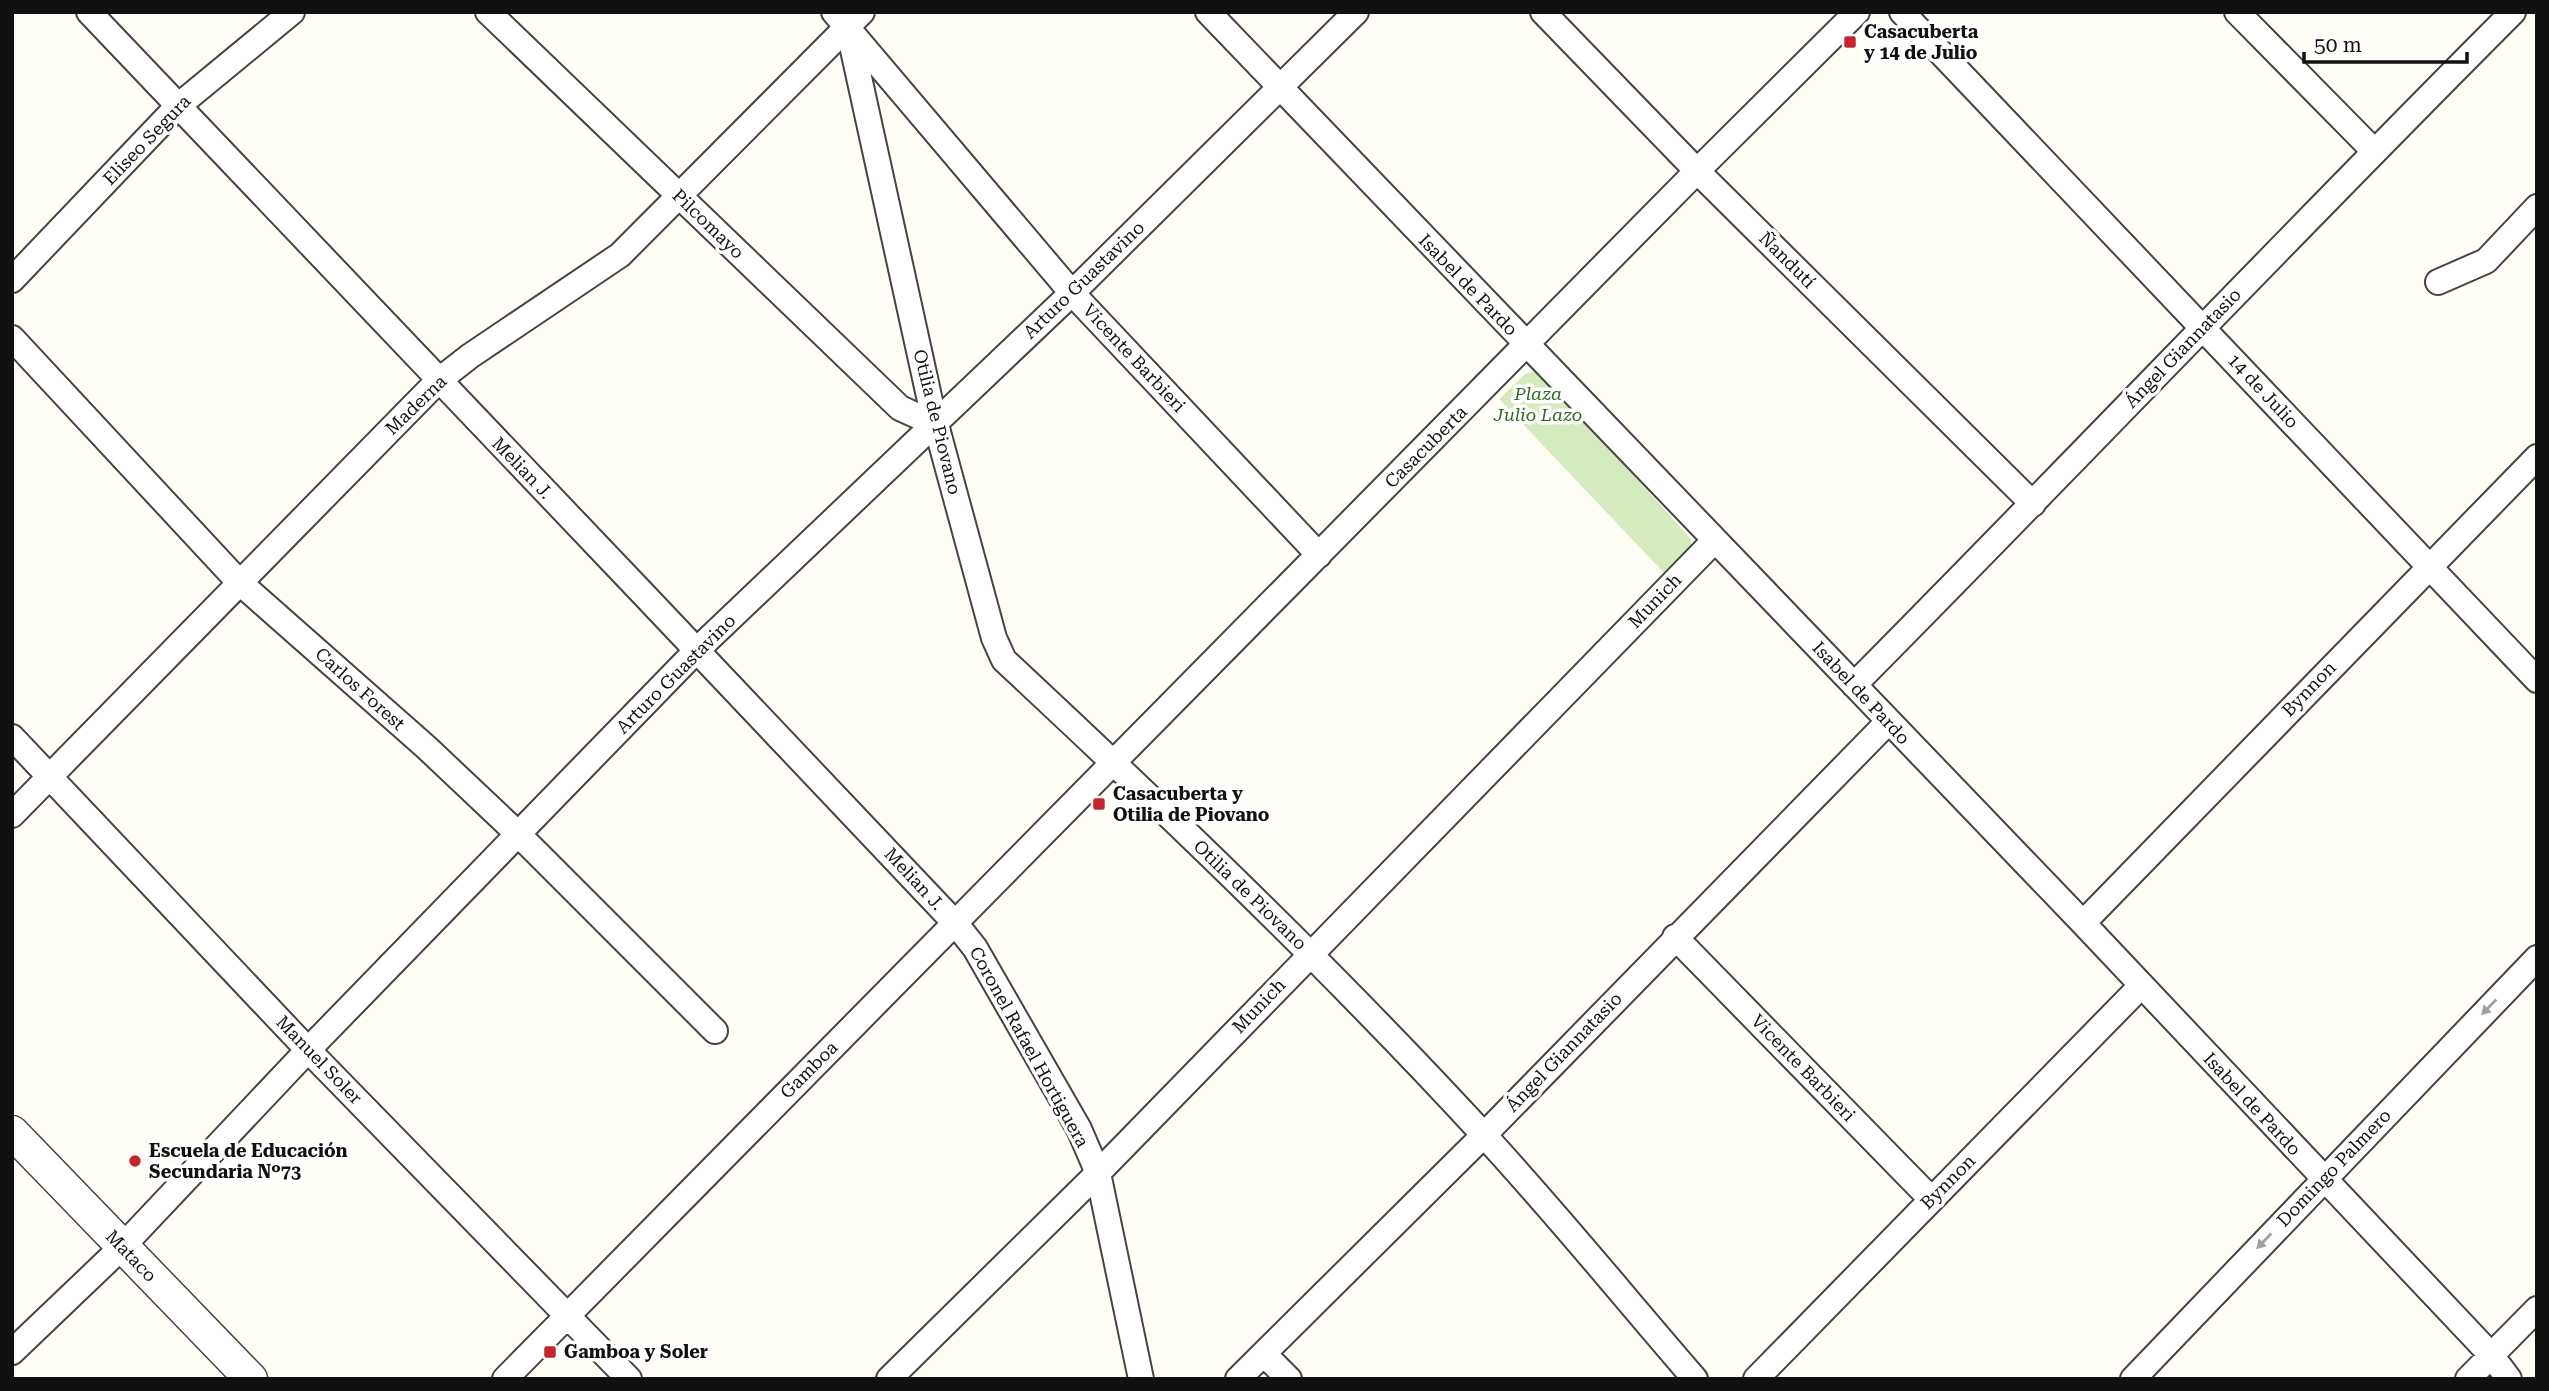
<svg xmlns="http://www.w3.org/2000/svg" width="2549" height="1391" font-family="'Roboto Serif',serif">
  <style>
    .park { fill: #d5ebbd }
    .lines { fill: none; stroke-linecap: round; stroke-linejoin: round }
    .minor-casing { stroke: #444; stroke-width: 28 }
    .tertiary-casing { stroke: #444; stroke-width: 35 }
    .minor { stroke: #fff; stroke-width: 24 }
    .tertiary { stroke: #fff; stroke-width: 32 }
    .oneway { fill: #a0a0a0 }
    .poi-dot { fill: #c4262e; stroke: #fff; stroke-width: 2.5 }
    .labels { text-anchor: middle; stroke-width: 7; stroke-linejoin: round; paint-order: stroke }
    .poi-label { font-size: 18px; font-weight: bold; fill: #111; stroke: #fff; text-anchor: start }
    .street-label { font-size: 18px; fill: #111; stroke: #fff }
    .park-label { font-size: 18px; font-style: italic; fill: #2f6b1f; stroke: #fff }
  </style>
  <rect width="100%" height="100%" fill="#fffdf5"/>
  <path class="park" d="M1539,370l152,169v11l-24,26 -168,-177 26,-25z"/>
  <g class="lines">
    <defs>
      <path id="minor" d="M89,12c288,306 580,606 867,912l19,24 104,181 19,44 43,206
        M488,12l412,396 35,16
        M834,12l238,281 247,262
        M1208,12l875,911 408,432 18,24
        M1543,12l154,159 336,333
        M1902,12l635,668
        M2237,12l137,139
        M848,27l84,383 62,228 10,22c164,153 327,309 479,474 73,79 141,163 212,245
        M12,280l166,-174 114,-94
        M2438,282l48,-21 51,-54
        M12,338l227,244 187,165 91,86 198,198
        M1854,685c221,-223 437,-451 659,-673
        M12,737l296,313 321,329
        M12,815l426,-434 32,-25 150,-101 242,-243
        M2083,923l454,-466
        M1675,937l256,262
        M12,1352l110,-105 186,-197 390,-401 374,-356 284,-281
        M1264,1354l25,25
        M505,1379l1192,-1208 160,-159
        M889,1379l209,-206 616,-632
        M1238,1379l246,-244 404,-413
        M1756,1379l385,-393
        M2133,1379l404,-421
        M2468,1379l69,-70"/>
      <path id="tertiary" d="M12,1132l239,247"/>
    </defs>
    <use href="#minor" class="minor-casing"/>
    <use href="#tertiary" class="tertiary-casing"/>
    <use href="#minor" class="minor"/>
    <use href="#tertiary" class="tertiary"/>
  </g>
  <defs><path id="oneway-solid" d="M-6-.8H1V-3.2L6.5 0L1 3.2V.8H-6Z" transform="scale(1.75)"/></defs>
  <g class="oneway">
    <use href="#oneway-solid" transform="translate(2489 1007) rotate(134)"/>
    <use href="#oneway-solid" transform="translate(2264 1241) rotate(134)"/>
  </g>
  <g class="poi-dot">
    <rect x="1843" y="35" width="14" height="14" rx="3.5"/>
    <rect x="1092" y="797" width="14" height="14" rx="3.5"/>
    <circle cx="135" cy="1161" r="7"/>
    <rect x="543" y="1345" width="14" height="14" rx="3.5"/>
  </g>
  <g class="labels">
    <g class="poi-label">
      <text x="1864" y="38">Casacuberta<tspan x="1864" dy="21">y 14 de Julio</tspan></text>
      <text x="1113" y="800">Casacuberta y<tspan x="1113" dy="21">Otilia de Piovano</tspan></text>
      <text x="149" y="1157">Escuela de Educación<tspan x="149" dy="21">Secundaria Nº73</tspan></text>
      <text x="564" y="1358">Gamboa y Soler</text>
    </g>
    <g class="street-label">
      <text transform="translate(147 140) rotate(-46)" y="6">Eliseo Segura</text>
      <text transform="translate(708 224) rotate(44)" y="6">Pilcomayo</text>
      <text transform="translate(1787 260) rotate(45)" y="6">Ñandutí</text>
      <text transform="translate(1084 280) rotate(-44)" y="6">Arturo Guastavino</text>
      <text transform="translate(1468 285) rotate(46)" y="6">Isabel de Pardo</text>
      <text transform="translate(2183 348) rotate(-46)" y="6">Ángel Giannatasio</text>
      <text transform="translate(1134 358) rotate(47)" y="6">Vicente Barbieri</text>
      <text transform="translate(2263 391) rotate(47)" y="6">14 de Julio</text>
      <text transform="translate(416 405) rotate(-44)" y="6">Maderna</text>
      <text transform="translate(937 422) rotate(76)" y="6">Otilia de Piovano</text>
      <text transform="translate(1426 447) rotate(-45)" y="6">Casacuberta</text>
      <text transform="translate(522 468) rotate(46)" y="6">Melian J.</text>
      <text transform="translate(1655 601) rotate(-46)" y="6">Munich</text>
      <text transform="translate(676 674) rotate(-45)" y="6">Arturo Guastavino</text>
      <text transform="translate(360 689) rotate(42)" y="6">Carlos Forest</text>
      <text transform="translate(2309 689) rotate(-46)" y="6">Bynnon</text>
      <text transform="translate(1861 693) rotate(47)" y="6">Isabel de Pardo</text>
      <text transform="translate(914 879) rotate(47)" y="6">Melian J.</text>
      <text transform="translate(1250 895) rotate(44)" y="6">Otilia de Piovano</text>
      <text transform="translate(1259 1006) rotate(-46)" y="6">Munich</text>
      <text transform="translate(1029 1047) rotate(61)" y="6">Coronel Rafael Hortiguera</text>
      <text transform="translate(1564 1052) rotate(-46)" y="6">Ángel Giannatasio</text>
      <text transform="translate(319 1060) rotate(46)" y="6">Manuel Soler</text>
      <text transform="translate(1803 1068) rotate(46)" y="6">Vicente Barbieri</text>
      <text transform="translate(809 1070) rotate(-45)" y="6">Gamboa</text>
      <text transform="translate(2252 1104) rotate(47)" y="6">Isabel de Pardo</text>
      <text transform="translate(2334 1168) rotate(-46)" y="6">Domingo Palmero</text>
      <text transform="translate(1948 1182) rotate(-45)" y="6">Bynnon</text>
      <text transform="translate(131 1256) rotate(46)" y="6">Mataco</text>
    </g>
    <g class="park-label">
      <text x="1538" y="400">Plaza<tspan x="1538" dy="21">Julio Lazo</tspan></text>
    </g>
  </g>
  <rect width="2549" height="1391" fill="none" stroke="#111111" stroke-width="28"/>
  <path d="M2304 52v10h163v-10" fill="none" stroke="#111111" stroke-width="3.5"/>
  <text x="2314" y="52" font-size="21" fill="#111111" stroke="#ffffff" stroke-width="5" paint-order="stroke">50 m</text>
</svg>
